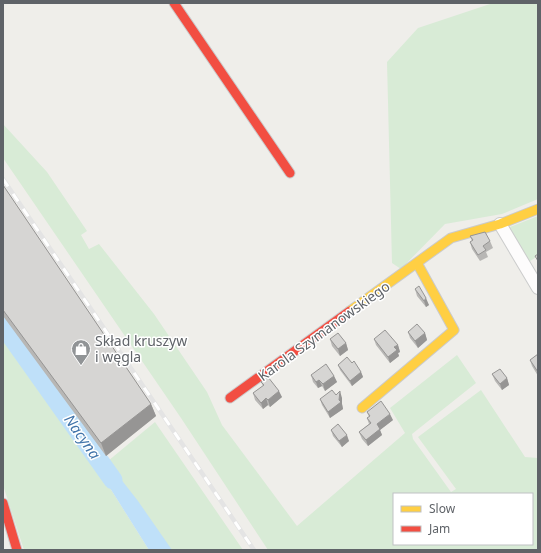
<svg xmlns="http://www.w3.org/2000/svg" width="541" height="553" font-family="'Noto Sans',sans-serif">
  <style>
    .green { fill: #d8ebd6; fill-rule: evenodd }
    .water { fill: #bfe0f9 }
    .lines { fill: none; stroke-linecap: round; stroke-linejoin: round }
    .river { stroke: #bfe0f9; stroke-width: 19 }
    .street-casing { stroke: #cbcccc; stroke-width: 14 }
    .slow-casing { stroke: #cacacb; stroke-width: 11 }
    .jam-casing { stroke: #cacacb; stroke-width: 11 }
    .street { stroke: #fdfcfc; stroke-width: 12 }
    .slow { stroke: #ffcf43; stroke-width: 9 }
    .jam { stroke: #f24e42; stroke-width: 9 }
    .rail-casing { stroke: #e4e4e4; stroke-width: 4.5 }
    .rail { stroke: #fff; stroke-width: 3; stroke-dasharray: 9; stroke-linecap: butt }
    .wall { fill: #b8b7b5 }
    .shaded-wall { fill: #969594 }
    .building { fill: #d6d5d3; stroke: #969594 }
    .labels { text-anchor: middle; stroke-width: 3; stroke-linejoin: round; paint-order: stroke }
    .street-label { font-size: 14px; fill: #5f6368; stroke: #fff }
    .poi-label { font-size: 14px; fill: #5f6368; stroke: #fff; text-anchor: start }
    .water-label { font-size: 15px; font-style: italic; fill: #4174aa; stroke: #fff }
  </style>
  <rect width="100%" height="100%" fill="#efeeea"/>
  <path class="green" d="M493,3h45v196l-36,15 -57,10 -44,45 -9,-6 -5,-201 31,-34z
    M3,124l44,48 40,59 -6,4 8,14 10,-5 55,70 53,78 15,33 75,101 108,-93 -15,-25 67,-53 19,28 -64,51 1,5 38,53 5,-3 -38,-52 63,-47 44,67 13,1v92h-270l-87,-132 -178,-260zM394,494h138v50h-138z
    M538,216v40l-11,7 -16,-28 -1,-8z
    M3,334l90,127 56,89h-125l-21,-65z
    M155,422l88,128h-73l-62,-89z"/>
  <path class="water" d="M102,455l36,46 34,49h-23l-56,-89z"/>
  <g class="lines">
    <path class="river" d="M3,325l110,155"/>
    <defs>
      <path id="street" d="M500,224l38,64"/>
      <path id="slow" d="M350,311l101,-73 49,-14 38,-15
        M362,408l92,-78 -37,-67"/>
      <path id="jam" d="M174,3l116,170
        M230,398l120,-87
        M3,503l14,47"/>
    </defs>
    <use href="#street" class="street-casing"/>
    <use href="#slow" class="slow-casing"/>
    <use href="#jam" class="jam-casing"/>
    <use href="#street" class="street"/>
    <use href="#slow" class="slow"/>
    <use href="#jam" class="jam"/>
    <defs>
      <path id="rail" d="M3,179l251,371"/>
    </defs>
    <use href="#rail" class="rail-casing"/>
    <use href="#rail" class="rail"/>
  </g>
  <path class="wall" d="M3,185l148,219 5,12 -50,40 -103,-140z
    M470,236l20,5 3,7 -7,4 2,5 -8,4 -8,-12 -2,-7 2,-1z
    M415,289l14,16 -3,2 -9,-11z
    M408,332l17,1 2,7 -9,8 -8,-10z
    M330,339l16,4 2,7 -8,6 -8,-10z
    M374,339l24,6 2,7 -2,1 1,3 -9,7 -14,-18z
    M538,354v22l-6,-10 -2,-6z
    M352,363l9,9 2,5 -11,9 -12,-16 -2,-5z
    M492,374l15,4 2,7 -7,5 -7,-9z
    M311,375l23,1 3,6 -12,9 -3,-5 -4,2 -5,-6z
    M261,382l21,15 -12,10 -2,-2 -5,4 -8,-9 -2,-7 10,-7z
    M336,395l6,3v6l1,5 -13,9 -8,-13 -2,-6z
    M367,412l26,8 -13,10 2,5 -14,11 -6,-7 -3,-7 10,-8 -2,-6 2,-1z
    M331,430l18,11 -7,6 -9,-11z"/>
  <path class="shaded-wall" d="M426,298l3,7 -3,2 -2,-6z
    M425,333l2,7 -9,8 -3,-7z
    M346,343l2,7 -8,6 -2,-7z
    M398,345l2,7 -2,1 1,3 -9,7 -2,-6 6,-10z
    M361,372l2,5 -11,9 -2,-5z
    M334,376l3,6 -12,9 -2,-7z
    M507,378l2,7 -7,5 -2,-6z
    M319,380l3,6 -4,2 -2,-6z
    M279,391l3,6 -12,10 -2,-7z
    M340,391l2,7v6l1,5 -13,9 -2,-6 11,-12z
    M266,398l2,7 -5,4 -2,-6z
    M151,404l5,12 -50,40 -5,-13z
    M390,414l3,6 -13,10 2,5 -14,11 -2,-6 11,-16z
    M347,435l2,6 -7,6 -3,-6z"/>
  <path class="building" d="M3,185l148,219 -50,39 -98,-133z
    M485,232l5,9 -7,5 3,4 -8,5 -8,-13 3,-2 -3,-4z
    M538,254v7l-3,-5z
    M419,286l7,12 -2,3 -9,-12z
    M417,324l8,9 -10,8 -7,-9z
    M385,330l13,15 -4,2 3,3 -9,7 -14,-18z
    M338,333l8,10 -8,6 -8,-10z
    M538,354v18l-8,-12z
    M347,357l5,6 2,-2 7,11 -11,9 -12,-16z
    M326,364l8,12 -11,8 -4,-4 -3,2 -5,-7z
    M500,369l7,9 -7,6 -8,-10z
    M268,377l11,14 -11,9 -2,-2 -5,5 -8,-10 11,-8 -3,-3z
    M332,390l4,5 4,-4 -1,9 2,2 -13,10 -8,-13z
    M381,401l9,13 -13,10 3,5 -14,11 -7,-8 12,-9 -4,-5 3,-2 -3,-4z
    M338,424l9,11 -8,6 -8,-11z"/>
  <defs>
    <symbol id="shop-pin" viewBox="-11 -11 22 30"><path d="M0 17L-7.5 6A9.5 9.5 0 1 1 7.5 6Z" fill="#919496" stroke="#fff"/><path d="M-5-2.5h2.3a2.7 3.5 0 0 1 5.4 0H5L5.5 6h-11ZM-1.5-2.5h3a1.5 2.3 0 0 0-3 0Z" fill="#fff"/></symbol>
  </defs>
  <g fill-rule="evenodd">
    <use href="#shop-pin" x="70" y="338" width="22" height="30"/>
  </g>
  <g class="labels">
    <g class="street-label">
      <text transform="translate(324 331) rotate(-36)" y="5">Karola Szymanowskiego</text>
    </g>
    <g class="poi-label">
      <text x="95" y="346">Skład kruszyw<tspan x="95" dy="16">i węgla</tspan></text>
    </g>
    <g class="water-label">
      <text transform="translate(82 437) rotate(55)" y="5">Nacyna</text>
    </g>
  </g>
  <rect width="541" height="553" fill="none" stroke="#5f6368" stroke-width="8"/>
  <rect x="393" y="493" width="140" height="52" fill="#ffffff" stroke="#bfc1c3"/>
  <rect x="401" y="506" width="20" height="6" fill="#ffcf43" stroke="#bfc1c3"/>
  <text x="429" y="513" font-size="12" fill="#5f6368">Slow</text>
  <rect x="401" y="526" width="20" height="6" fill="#f24e42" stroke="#bfc1c3"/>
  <text x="429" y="533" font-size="12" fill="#5f6368">Jam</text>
</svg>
